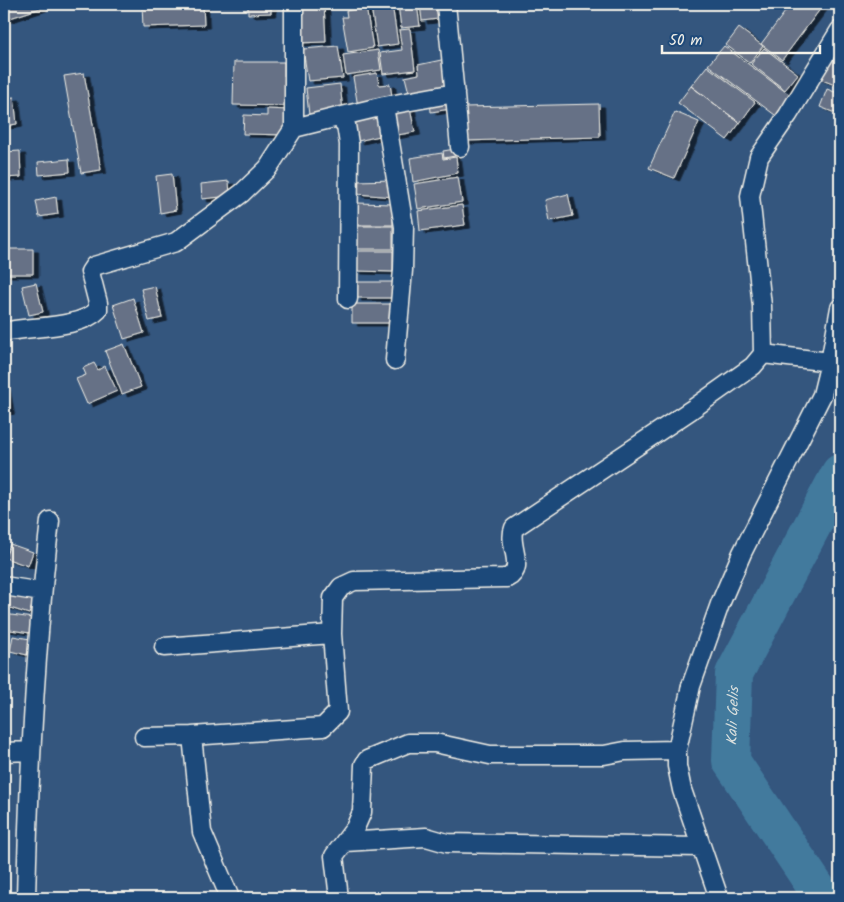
<svg xmlns="http://www.w3.org/2000/svg" width="844" height="902" font-family="Kalam,sans-serif">
  <style>
    .lines { fill: none; stroke-linecap: round; stroke-linejoin: round }
    .river { stroke: #427a9d; stroke-width: 38 }
    .building { fill: #667186; stroke: #f4f1e8; filter: url(#shadow) }
    .minor-casing { stroke: #f4f1e8; stroke-width: 21 }
    .minor { stroke: #1f4a7a; stroke-width: 18 }
    .labels { text-anchor: middle; stroke-width: 4; stroke-linejoin: round; paint-order: stroke }
    .water-label { font-size: 15px; font-style: italic; fill: #d9dfdd; stroke: #1f4a7a }
  </style>
  <defs>
    <filter id="shadow"><feDropShadow dx="5.5" dy="3" stdDeviation="0" flood-color="#0009"/></filter>
  </defs>
  <rect width="100%" height="100%" fill="#34567e"/>
  <filter id="ink" filterUnits="userSpaceOnUse"><feTurbulence type="fractalNoise" baseFrequency=".02" numOctaves="2"/><feDisplacementMap in="SourceGraphic" scale="10" xChannelSelector="R" yChannelSelector="G"/><feConvolveMatrix kernelMatrix="1 2 1 2 8 2 1 2 1" color-interpolation-filters="sRGB"/></filter>
  <g filter="url(#ink)">
    <g class="lines">
      <path class="river" id="s1" d="M823,898l-92,-137 3,-87 106,-201"/>
    </g>
    <path class="building" d="M4,4h36l1,4 -37,12z
      M142,4h61l1,21 -61,2z
      M248,4h23v9l-23,1z
      M302,4h22l2,38 -29,1z
      M392,4l6,40 -21,3 -6,-41z
      M398,4h19l3,22 -19,2z
      M420,4h24l2,14 -24,3z
      M791,4h33l-42,56 -21,-16z
      M366,7l7,41 -25,4 -6,-35h5l-1,-6z
      M739,28l24,18 -13,17 -24,-18z
      M410,29l5,41 -32,4 -3,-21 22,-3 -3,-20z
      M338,46l5,32 -35,3 -5,-32z
      M724,46l70,52 -15,20 -71,-53z
      M764,48l34,26 -13,16 -34,-26z
      M378,50l3,20 -35,5 -3,-20z
      M827,54l13,6v12l-5,13 -18,-7z
      M446,59l7,31 -43,7 -5,-20 14,-3 -1,-9z
      M234,62h50v14h7v30l-58,-1z
      M707,66l48,36 -15,21 -49,-37z
      M84,73l17,97 -20,3 -17,-97z
      M377,73l2,12 11,-1 3,18 -35,5 -5,-30z
      M340,84l3,27 -34,4 -3,-27z
      M691,86l49,37 -13,17 -49,-37z
      M827,89l13,5v21l-20,-8z
      M14,97l3,27 -13,2v-28z
      M450,97l1,12 -20,3 -1,-13z
      M409,104l6,28 -23,4 -5,-27z
      M599,104l1,33 -135,4 -1,-34z
      M267,109l22,1 -1,25 -45,-1 1,-19 23,1z
      M675,112l24,10 -25,56 -25,-10z
      M381,117l3,18 -26,6 -4,-20z
      M455,149v7l-11,2 -1,-7z
      M20,151l1,26 -17,1v-26z
      M442,153l1,6 13,-2 2,16 -45,9 -3,-24z
      M69,159l1,13 -31,3 -1,-13z
      M172,174l4,36 -16,3 -4,-37z
      M458,177l4,25 -44,7 -4,-25z
      M393,180l1,17 -37,-3v-13z
      M229,181l1,15 -28,3 -1,-15z
      M568,194l5,22 -24,5 -4,-21z
      M56,197l2,17 -19,3 -3,-16z
      M357,203l36,1v21h-37z
      M462,205l3,20 -45,6 -2,-20z
      M356,226h37v23h-37z
      M4,249h29v25h-29z
      M356,251h37v21l-37,-1z
      M356,282h37v16h-37z
      M36,283l7,29 -14,3 -7,-29z
      M155,286l7,32 -13,3 -8,-32z
      M133,298l11,35 -20,6 -11,-34z
      M352,304h39v19h-39z
      M124,344l17,43 -19,7 -17,-43z
      M94,363l4,7 7,-4 12,25 -30,13 -11,-25 10,-4 -3,-7z
      M4,384l5,27 -5,1z
      M10,544l23,8 -5,14 -23,-8z
      M4,594l31,3 -6,17 -25,-8z
      M4,614l29,4 -3,15 -26,-4z
      M13,636l17,3 -3,16 -17,-4z"/>
    <g class="lines">
      <defs>
        <path id="minor" d="M446,4l14,143
          M384,106l71,-13
          M338,117l46,-11 20,121 -1,43 -8,90
          M294,128l44,-11 8,8 3,19 -1,155
          M4,332c25,-6 76,-3 94,-22v-7l-8,-31 4,-6 82,-24 66,-49 26,-25 26,-40v-124
          M830,362l10,-54
          M4,586l38,6
          M164,647l168,-13
          M192,736l10,96 28,66
          M144,737l48,-1 131,-9 15,-15 -6,-78 1,-36 8,-11 13,-6 153,-3c20,-10 0,-33 7,-50l177,-118 62,-44 10,-12 -1,-48 -12,-110 9,-39 29,-42 52,-85
          M4,752l27,-1
          M345,842l81,-5 21,6 254,4
          M26,898c3,-126 9,-252 24,-377
          M339,898l-5,-42 21,-28 7,-16 2,-47 3,-5 41,-17h27l55,12h114l21,-4 52,-1
          M719,898l-37,-108 -5,-24v-16l14,-64 29,-82 22,-51 80,-158 8,-33 -67,-8"/>
      </defs>
      <use href="#minor" class="minor-casing"/>
      <use href="#minor" class="minor"/>
    </g>
  </g>
  <g class="labels">
    <g class="water-label">
      <text dy="5" stroke="none"><textPath href="#s1" startOffset="210">Kali Gelis</textPath></text>
    </g>
  </g>
  <rect width="844" height="902" fill="none" stroke="#1f4a7a" stroke-width="20"/>
  <rect x="10" y="10" width="824" height="882" fill="none" stroke="#f4f1e8" stroke-width="2" filter="url(#ink)"/>
  <path d="M662 45v8h158v-8" fill="none" stroke="#f4f1e8" stroke-width="2.5"/>
  <text x="669" y="45" font-size="15" fill="#f4f1e8" stroke="#1f4a7a" stroke-width="4" paint-order="stroke">50 m</text>
</svg>
